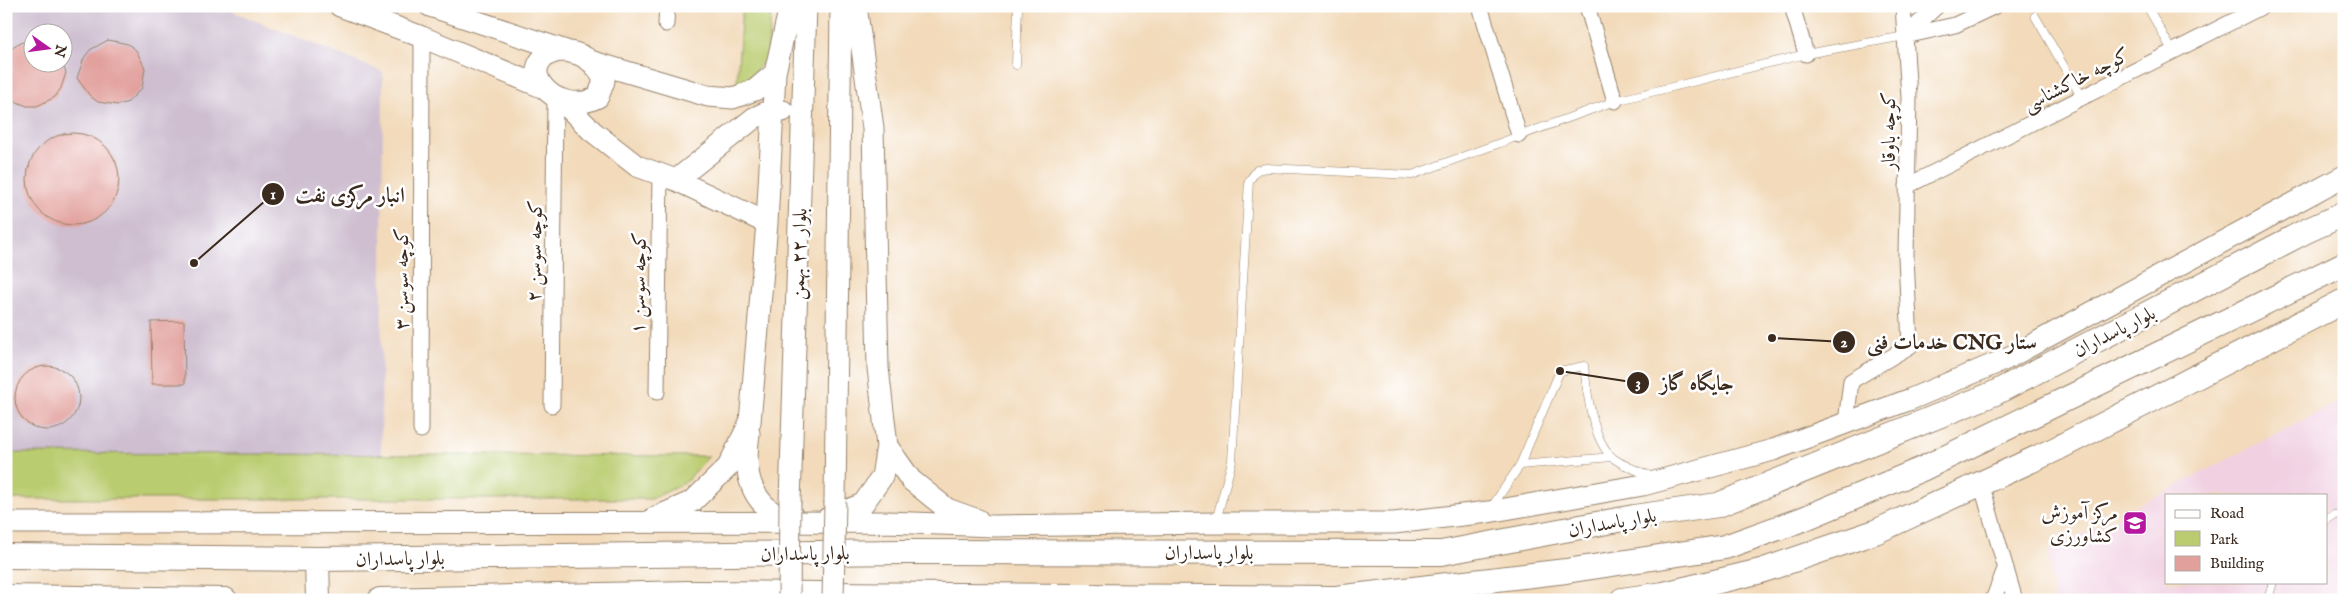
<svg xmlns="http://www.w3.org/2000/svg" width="2350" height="606" font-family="'IM FELL English',Amiri,serif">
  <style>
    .built { fill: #f1d0e2; fill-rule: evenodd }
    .industrial { fill: #cebed0; fill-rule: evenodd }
    .green { fill: #bacc6f; stroke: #7a7b46 }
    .building { fill: #e2a09c }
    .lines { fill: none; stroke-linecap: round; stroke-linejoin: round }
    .lane-casing { stroke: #96826c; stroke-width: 9 }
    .street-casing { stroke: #96826c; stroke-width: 17 }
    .secondary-casing { stroke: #96826c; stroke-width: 23 }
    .primary-casing { stroke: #96826c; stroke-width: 26 }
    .lane { stroke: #fff; stroke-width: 8 }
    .street { stroke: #fff; stroke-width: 15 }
    .secondary { stroke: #fff; stroke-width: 21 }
    .primary { stroke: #fff; stroke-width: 24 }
    .secondary-bridge-casing { stroke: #96826c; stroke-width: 23; stroke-linecap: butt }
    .secondary-bridge { stroke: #fff; stroke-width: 21 }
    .labels { text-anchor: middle; stroke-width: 5; stroke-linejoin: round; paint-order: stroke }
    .street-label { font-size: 20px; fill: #3b2a1e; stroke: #fff }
    .poi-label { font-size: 20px; fill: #3b2a1e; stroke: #fff; text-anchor: end }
    .leader { fill: none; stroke: #3b2a1e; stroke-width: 2 }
    .callout-dot { fill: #3b2a1e; stroke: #fff; stroke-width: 2 }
    .mark-label { font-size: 15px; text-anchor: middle; font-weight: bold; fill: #fff }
    .callout-label { font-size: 21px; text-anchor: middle; font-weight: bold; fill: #3b2a1e; stroke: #fff; stroke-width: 5; stroke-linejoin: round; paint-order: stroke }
  </style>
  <rect width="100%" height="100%" fill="#fff"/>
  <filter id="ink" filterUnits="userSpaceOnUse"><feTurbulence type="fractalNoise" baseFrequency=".02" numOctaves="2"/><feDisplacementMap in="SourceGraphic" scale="10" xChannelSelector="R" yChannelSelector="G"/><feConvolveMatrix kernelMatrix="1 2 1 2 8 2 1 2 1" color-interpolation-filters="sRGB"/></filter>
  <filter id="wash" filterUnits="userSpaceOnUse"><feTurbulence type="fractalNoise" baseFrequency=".0096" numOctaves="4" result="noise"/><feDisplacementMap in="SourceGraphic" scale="20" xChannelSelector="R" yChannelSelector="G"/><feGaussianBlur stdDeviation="1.12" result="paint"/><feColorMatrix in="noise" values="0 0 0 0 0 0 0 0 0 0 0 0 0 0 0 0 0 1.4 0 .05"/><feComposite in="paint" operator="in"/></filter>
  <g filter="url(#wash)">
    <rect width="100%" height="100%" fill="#f2daba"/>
    <path class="built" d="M2344,399v201h-290l-6,-48zM2166,495h160v87h-160z"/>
    <path class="industrial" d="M6,6h213l164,66 -2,385 -375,-4zM32,32h30v30h-30z"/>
    <path class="green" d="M742,6h30l-5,52 -17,19 -13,6z
      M6,453l703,3 -23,26 -34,17h-646z"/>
    <g id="blocks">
      <path class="building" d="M32,39v23h30l4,11 -5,15 -6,9 -18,9h-10l-10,-4 -11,-9v-39l11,-10z
        M108,40l20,4 8,6 9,18 -3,20 -14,14 -10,3 -20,-3 -8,-6 -13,-18 7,-20 6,-8z
        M27 179a46 46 0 1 1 92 0a46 46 0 1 1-92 0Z
        M184,321l1,63h-33l-1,-62z
        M15 398a32 32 0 1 1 64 0a32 32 0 1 1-64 0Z"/>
    </g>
  </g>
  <g filter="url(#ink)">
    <use href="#blocks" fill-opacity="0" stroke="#96826c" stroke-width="1"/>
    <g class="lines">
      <defs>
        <path id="lane" d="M2147,6l26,46
          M2035,16l47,82
          M1016,65l2,-59
          M1520,465l92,-8
          M1491,508l29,-43 40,-94 24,-5c3,26 8,73 28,91 8,8 31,15 42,21
          M2326,520l8,-5 10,-1
          M1216,521l16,-60 17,-280 8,-11 9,-2 146,7 203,-74 191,-47 99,-18
          M2268,600l5,-18"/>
        <path id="street" d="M1480,6l39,129
          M1587,6l28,95
          M1792,6l14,48
          M666,24l1,-18
          M1906,35l31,-29
          M1905,36l50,-11 40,-19
          M1907,186l356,-180
          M657,392l3,-218
          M552,405l3,-308
          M1846,423l5,-42 59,-35 -4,-90 3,-159 -6,-91
          M421,430l1,-393
          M1981,483l34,117
          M1993,600l12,-31"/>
        <path id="secondary" d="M340,6l82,31 122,51
          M430,6l136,45
          M856,6l17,122 5,240 9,78 24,34 36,29 31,11
          M559,51c21,0 37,9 45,30l-6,16c-44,23 -89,-35 -39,-46z
          M590,61l118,35 25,2 22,-8 20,-17
          M561,100l31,31 45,35 39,14 91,43
          M676,180l78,-62 17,-8 12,1
          M749,433c-4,29 -4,58 22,78 5,4 16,4 22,6
          M835,501l6,-495
          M790,502l16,-496
          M828,518l35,-14 19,-27 5,-31
          M652,519l41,-18 35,-34 22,-45 17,-199 8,-150 15,-67
          M6,523l880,-1 108,4 222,-3h178l94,-11 155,-27 130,-35 138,-51 95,-40 338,-183"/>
        <path id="primary" d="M6,556l311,3 587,-7 537,1 193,-36 84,-12 277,-112 311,-162 38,-17
          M317,559l1,41
          M6,597l219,3
          M380,600l310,-7 646,5 230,-27 159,-24 78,-28 119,-50 422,-205
          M1622,600l42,-6 97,-23 114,-39 181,-83 288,-148"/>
      </defs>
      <use href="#lane" class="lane-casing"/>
      <use href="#street" class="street-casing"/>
      <use href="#secondary" class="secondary-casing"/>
      <use href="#primary" class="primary-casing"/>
      <use href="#lane" class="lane"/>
      <use href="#street" class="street"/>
      <use href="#secondary" class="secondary"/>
      <use href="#primary" class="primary"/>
      <defs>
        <path id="secondary-bridge" d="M789,600l1,-98
          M833,600l2,-99"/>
      </defs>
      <use href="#secondary-bridge" class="secondary-bridge-casing"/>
      <use href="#secondary-bridge" class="secondary-bridge"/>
    </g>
  </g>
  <defs>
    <symbol id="university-square" viewBox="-11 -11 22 22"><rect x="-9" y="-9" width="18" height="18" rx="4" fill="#b5179e" stroke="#fff"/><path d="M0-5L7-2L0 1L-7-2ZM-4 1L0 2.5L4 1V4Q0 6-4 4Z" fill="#fff"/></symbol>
  </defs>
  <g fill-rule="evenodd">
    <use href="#university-square" x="2121" y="509" width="28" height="28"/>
  </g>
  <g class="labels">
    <g class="street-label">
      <text transform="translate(2076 79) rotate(-27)" y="7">کوچه خاکشناسی</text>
      <text transform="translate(1888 131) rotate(-90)" y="7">کوچه باوقار</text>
      <text transform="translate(534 251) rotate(-89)" y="7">کوچه سوسن ۲</text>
      <text transform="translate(798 254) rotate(-88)" y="7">بلوار ۲۲ بهمن</text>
      <text transform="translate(401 279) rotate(-90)" y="7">کوچه سوسن ۳</text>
      <text transform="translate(638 283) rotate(-89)" y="7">کوچه سوسن ۱</text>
      <text transform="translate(2114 331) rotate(-27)" y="7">بلوار پاسداران</text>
      <text transform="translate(1612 522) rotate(-10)" y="7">بلوار پاسداران</text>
      <text x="1209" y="559">بلوار پاسداران</text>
      <text transform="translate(805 553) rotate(-1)" y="7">بلوار پاسداران</text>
      <text transform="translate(400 558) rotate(-1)" y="7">بلوار پاسداران</text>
    </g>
    <g class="poi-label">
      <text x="2118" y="519">مرکز آموزش<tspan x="2118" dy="23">کشاورزی</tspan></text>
    </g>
  </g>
  <path class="leader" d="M194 263L273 194M1772 338L1844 342M1560 371L1638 383"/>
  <g class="callout-dot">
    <circle cx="194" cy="263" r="5"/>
    <circle cx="1772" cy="338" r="5"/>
    <circle cx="1560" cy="371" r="5"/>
    <circle cx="273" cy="194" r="12"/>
    <circle cx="1844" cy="342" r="12"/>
    <circle cx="1638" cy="383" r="12"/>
  </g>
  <g class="mark-label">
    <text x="273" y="199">1</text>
    <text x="1844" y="347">2</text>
    <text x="1638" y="388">3</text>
  </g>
  <g class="callout-label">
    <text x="350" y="202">انبار مرکزی نفت</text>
    <text x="1952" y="349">خدمات فنی‌ CNG ستار</text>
    <text x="1697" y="390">جایگاه گاز</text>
  </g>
  <rect width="2350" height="606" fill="none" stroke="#fff" stroke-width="25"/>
  <rect x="2165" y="494" width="162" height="90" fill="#ffffff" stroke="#b1aaa5"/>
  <rect x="2175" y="510" width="25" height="8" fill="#ffffff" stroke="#b1aaa5"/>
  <text x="2210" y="518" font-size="15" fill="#3b2a1e">Road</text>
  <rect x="2175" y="531" width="25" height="15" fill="#bacc6f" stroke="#b1aaa5"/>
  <text x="2210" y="544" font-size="15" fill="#3b2a1e">Park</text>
  <rect x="2175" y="556" width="25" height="15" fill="#e2a09c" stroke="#b1aaa5"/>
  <text x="2210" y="568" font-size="15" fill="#3b2a1e">Building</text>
  <g transform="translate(48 48) rotate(104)"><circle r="24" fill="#ffffff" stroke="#b1aaa5"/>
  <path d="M0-4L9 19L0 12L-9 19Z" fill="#b5179e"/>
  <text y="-8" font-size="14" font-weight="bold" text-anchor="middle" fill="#3b2a1e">N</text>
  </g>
</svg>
